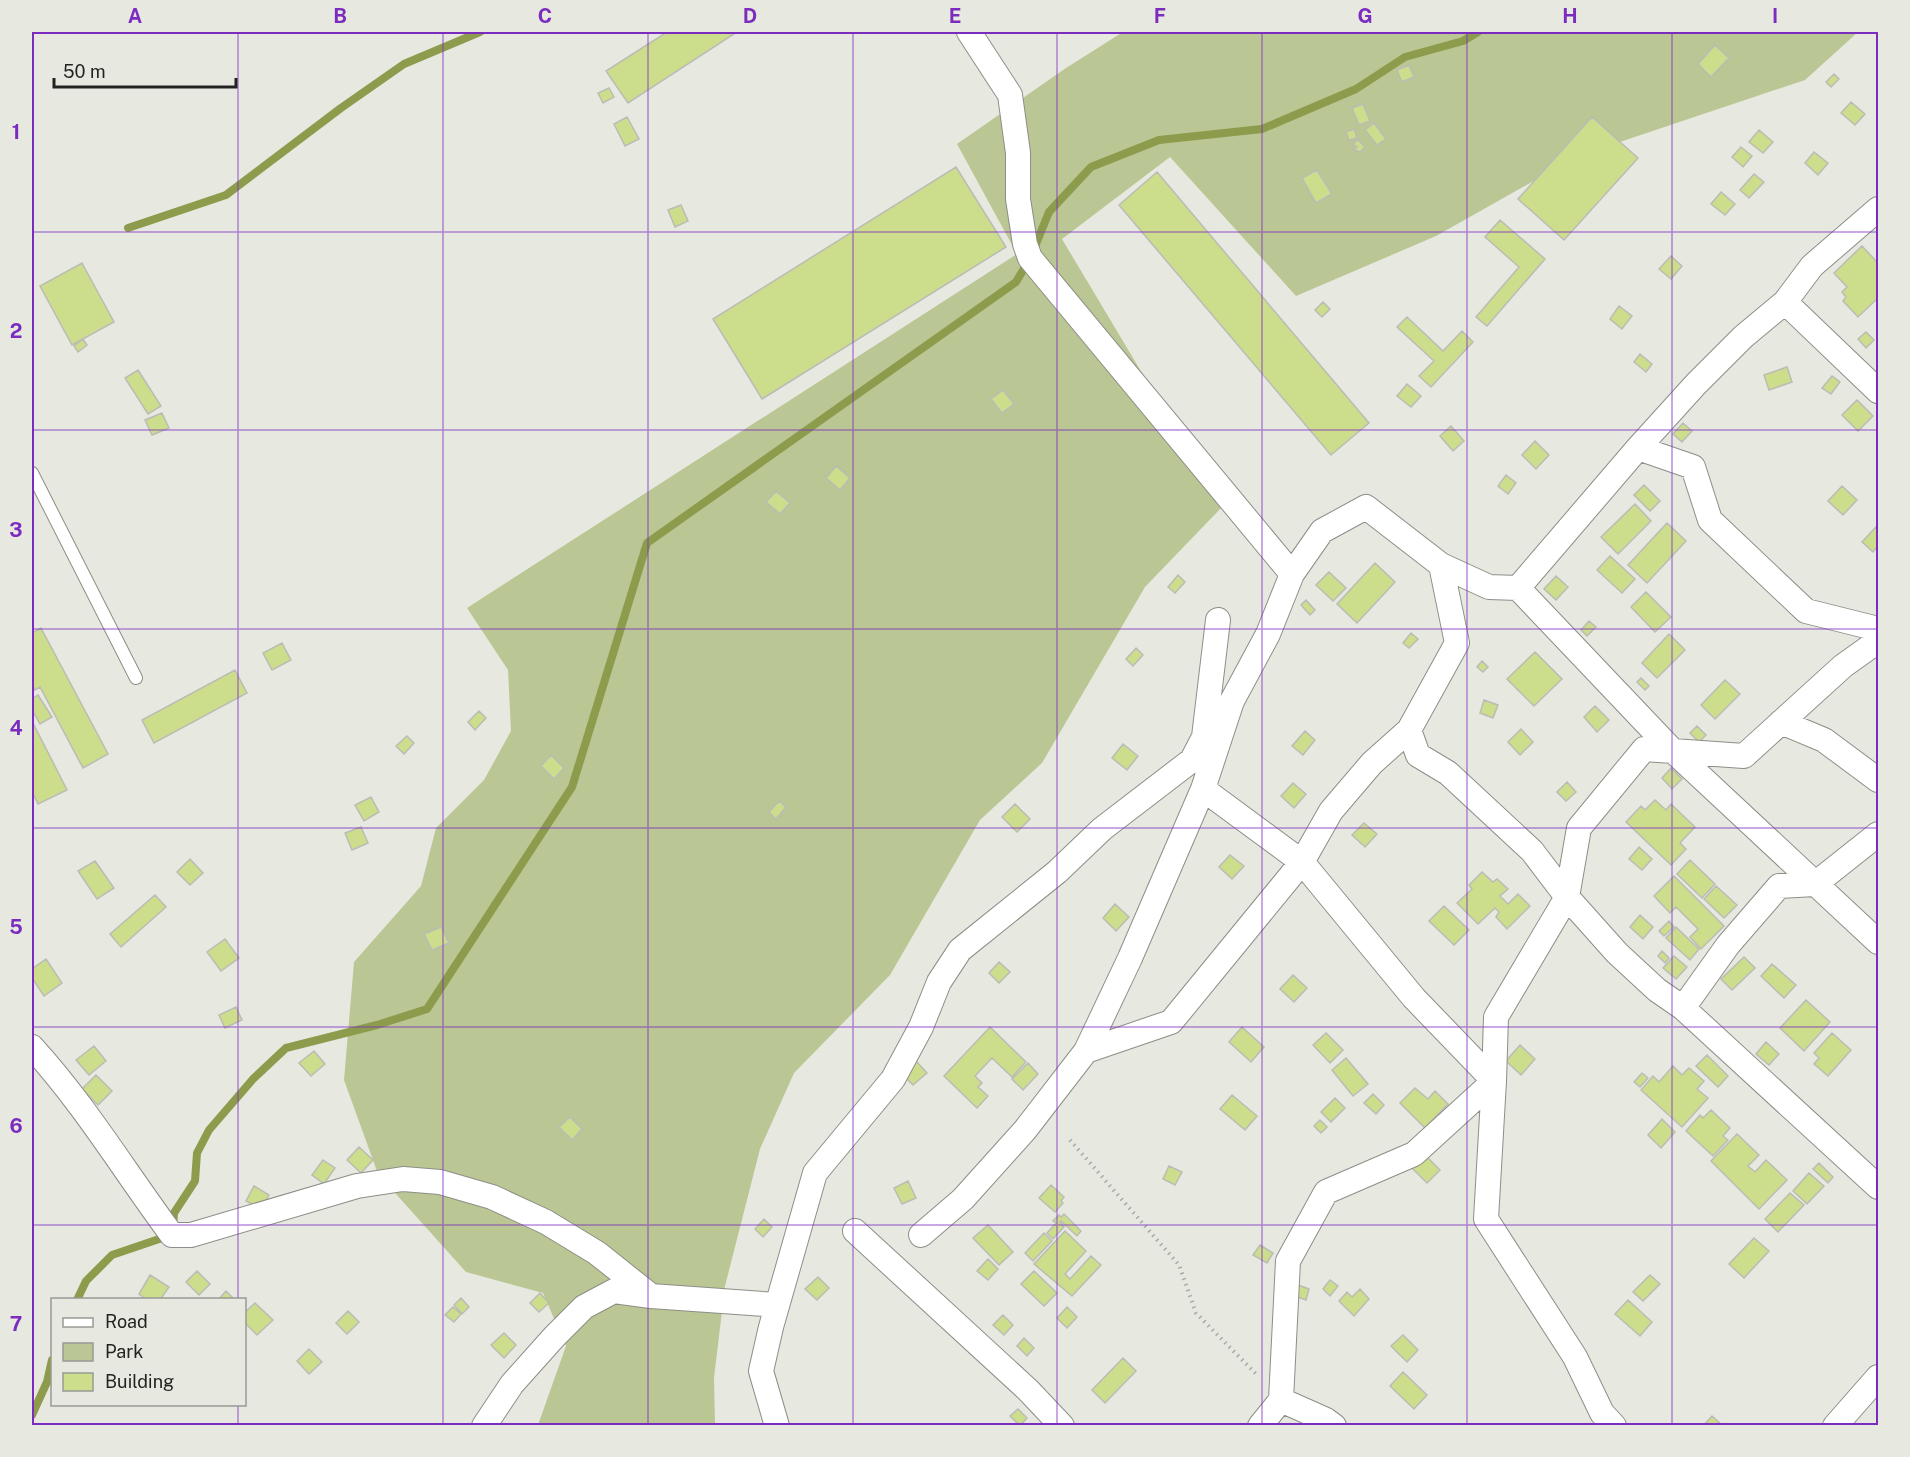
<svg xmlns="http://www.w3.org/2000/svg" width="1910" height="1457" font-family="'Public Sans',sans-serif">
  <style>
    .green { fill: #bac693 }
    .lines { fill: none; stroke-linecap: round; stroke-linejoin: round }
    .stream { stroke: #8c9c4c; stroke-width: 8 }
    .building { fill: #ccdd8c; stroke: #babcb5; stroke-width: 1.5 }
    .lane-casing { stroke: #8c8e87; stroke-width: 14 }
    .street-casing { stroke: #8c8e87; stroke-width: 26 }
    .path { stroke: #a8aaa4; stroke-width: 4; stroke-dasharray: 1.5 4.5; stroke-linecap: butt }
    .lane { stroke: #fff; stroke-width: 12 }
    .street { stroke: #fff; stroke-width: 24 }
    .grid { fill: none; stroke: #7b2cbf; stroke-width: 1.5; stroke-opacity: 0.55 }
    .neatline { fill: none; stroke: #7b2cbf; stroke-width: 2 }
    .grid-label { font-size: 20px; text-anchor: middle; font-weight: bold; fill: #7b2cbf }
  </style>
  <rect width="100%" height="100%" fill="#e7e9e1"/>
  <path class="green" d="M1123,32h735l-53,48 -227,76 -142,80 -140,60 -126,-139 -108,82 160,268 -77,80 -103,176 -62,57 -90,155 -96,98 -34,76 -35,137 -11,92 1,47h-177l28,-79 -23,-53 -77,-21 -88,-98 -34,-94 10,-118 67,-76 15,-58 48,-48 27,-49 -3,-61 -41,-62 550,-354 -60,-110 109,-76z"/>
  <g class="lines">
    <path class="stream" d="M128,228l98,-33 115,-87 63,-44 76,-32
      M1034,249l15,-37 42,-45 68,-27 103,-11 94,-40 49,-32 58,-16 15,-9
      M173,1226l1,-13 21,-32 2,-28 12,-23 44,-51 33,-31 91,-23 50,-16 145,-222 75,-244 369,-261 13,-22
      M77,1300l9,-19 26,-26 56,-19
      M32,1415l15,-33 5,-22"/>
  </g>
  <path class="building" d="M667,32h70l-109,71 -22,-32z
    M1715,45l14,13 -18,19 -13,-13z
    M1409,65l5,12 -12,5 -5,-12z
    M1834,74l5,5 -8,8 -5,-5z
    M609,88l5,9 -11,6 -5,-10z
    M1851,102l14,12 -10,11 -14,-12z
    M1363,104l7,17 -11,4 -7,-17z
    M627,117l12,22 -14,7 -11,-22z
    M1592,117l46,41 -74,82 -46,-41z
    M1374,123l12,16 -9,6 -12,-15z
    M1354,129l3,9 -8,2 -3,-8z
    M1759,130l14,12 -10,11 -14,-11z
    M1358,140l7,7 -5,5 -7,-3 4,-2 -4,-3z
    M1741,147l11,9 -9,11 -11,-10z
    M1814,152l14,11 -10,12 -13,-12z
    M956,167l50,80 -244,152 -49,-80z
    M1317,170l15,24 -16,9 -14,-25z
    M1157,172l212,251 -38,32 -212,-250z
    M1754,174l10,8 -15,16 -9,-8z
    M1721,192l14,12 -10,11 -14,-11z
    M681,205l7,16 -13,6 -7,-17z
    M1500,220l45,39 -58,67 -11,-9 43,-50 -34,-30z
    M1862,246l16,17v35l-20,19 -15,-16 3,-4 -4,-5 5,-5 -13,-14z
    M1671,256l11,10 -11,13 -12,-10z
    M82,263l32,59 -42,23 -32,-59z
    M1323,302l7,7 -8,8 -7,-7z
    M1619,306l13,10 -10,13 -12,-10z
    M1407,317l36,34 19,-20 11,11 -42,45 -12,-11 15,-15 -37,-34z
    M1866,332l8,8 -8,8 -8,-9z
    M83,339l4,6 -9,7 -4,-6z
    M1640,354l12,10 -6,8 -12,-10z
    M1787,367l5,15 -23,8 -5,-15z
    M138,370l23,36 -13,8 -23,-36z
    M1832,376l8,6 -9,12 -9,-6z
    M1407,384l14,12 -10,11 -14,-11z
    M1003,390l11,14 -12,9 -11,-14z
    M1857,400l16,16 -15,15 -16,-16z
    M162,413l7,15 -17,7 -7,-15z
    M1683,423l9,8 -10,11 -9,-8z
    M1451,426l13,15 -11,10 -13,-15z
    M1535,441l14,14 -13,14 -14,-14z
    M836,466l14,12 -10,12 -14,-12z
    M1506,475l10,8 -8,11 -10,-8z
    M1644,485l16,16 -10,10 -16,-16z
    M1842,486l15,14 -14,15 -15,-14z
    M776,491l14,12 -10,11 -14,-12z
    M1635,504l16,17 -33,33 -17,-17z
    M1667,523l19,18 -39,42 -19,-18z
    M1876,527l2,3v16l-5,6 -11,-10z
    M1610,556l25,23 -13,14 -25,-23z
    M1375,563l20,19 -38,41 -20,-19z
    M1329,572l17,16 -13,13 -17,-16z
    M1178,575l7,7 -10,11 -7,-6z
    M1556,576l12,11 -12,13 -12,-11z
    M1646,592l25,25 -16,15 -24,-25z
    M1306,600l9,10 -5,5 -9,-10z
    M1589,621l7,6 -9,9 -6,-6z
    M41,628l67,126 -25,14 -43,-81 -5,3 -3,-6v-51z
    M1411,633l7,6 -9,9 -6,-5z
    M1669,634l16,16 -28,28 -15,-15z
    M282,643l9,17 -19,10 -9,-17z
    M1136,648l7,7 -10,11 -7,-7z
    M1535,652l27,27 -28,27 -27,-27z
    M1482,661l6,6 -5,5 -6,-5z
    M235,670l12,23 -93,50 -12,-23z
    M1641,678l8,8 -4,4 -8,-8z
    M1725,680l15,14 -25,25 -14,-14z
    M38,695l14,22 -12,7 -8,-14v-11z
    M1484,700l14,5 -5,13 -13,-5z
    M1595,706l14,14 -12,12 -13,-15z
    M479,711l7,7 -11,12 -7,-8z
    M32,721l35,69 -29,14 -6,-13z
    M1697,726l9,9 -7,7 -9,-9z
    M1521,729l12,13 -13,13 -12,-13z
    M1305,731l10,9 -12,15 -11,-9z
    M407,736l7,7 -10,11 -8,-8z
    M1123,744l15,12 -11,14 -15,-12z
    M551,755l13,13 -10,11 -13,-13z
    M1671,768l11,11 -10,10 -10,-11z
    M1567,782l9,10 -10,9 -9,-9z
    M1293,783l13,11 -12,14 -13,-12z
    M371,797l8,15 -15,9 -9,-16z
    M1655,800l11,10 5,-6 24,23 -15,16 6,6 -15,16 -45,-43 15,-16 4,4z
    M779,801l7,6 -10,12 -7,-7z
    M1015,804l15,15 -13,13 -15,-15z
    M1364,823l13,11 -12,13 -13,-12z
    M361,827l7,16 -16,7 -7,-17z
    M1639,847l13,12 -10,11 -13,-11z
    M1230,855l14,11 -12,13 -13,-12z
    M190,859l13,14 -13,12 -13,-13z
    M1690,860l25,24 -13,14 -25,-24z
    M95,861l19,27 -17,11 -19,-28z
    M1482,872l11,10 4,-3 11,10 -8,7 8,8 10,-10 12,12 -23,23 -11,-12 3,-5 -4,-4 -17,16 -21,-21 15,-14 -3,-4z
    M1674,876l50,50 -23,23 -11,-12 8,-8 -22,-22 -6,6 -16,-17z
    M1716,886l21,19 -13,13 -20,-19z
    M155,895l11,12 -45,40 -11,-13z
    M1115,904l14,13 -13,14 -13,-13z
    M1444,906l25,24 -15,15 -25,-24z
    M1640,915l13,12 -10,12 -13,-12z
    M1669,921l5,6 -10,9 -5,-5z
    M441,927l8,16 -17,7 -8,-16z
    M1676,927l23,22 -9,11 -24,-22z
    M225,939l14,19 -18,13 -14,-19z
    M1662,951l7,7 -4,5 -7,-7z
    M1674,956l13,11 -11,12 -13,-11z
    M1744,957l11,11 -23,22 -11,-11z
    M46,959l16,24 -18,13 -12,-18v-9z
    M999,962l11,10 -11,11 -10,-10z
    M1772,964l24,21 -12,13 -23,-22z
    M1293,975l14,13 -13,14 -14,-13z
    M1806,1000l24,22 -26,29 -24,-23z
    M236,1007l6,13 -17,8 -6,-13z
    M990,1027l36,35 -14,15 -20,-19 -17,18 7,7 -4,4 10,9 -11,12 -33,-32z
    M1242,1027l22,20 -13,15 -22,-20z
    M1326,1033l17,17 -13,13 -17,-18z
    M1832,1033l19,17 -23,26 -14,-12 5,-6 -5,-5z
    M1766,1042l13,12 -10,11 -13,-11z
    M1520,1045l15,14 -14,16 -15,-14z
    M94,1046l12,15 -17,14 -13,-15z
    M314,1051l11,13 -14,12 -12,-13z
    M1707,1055l21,21 -10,11 -22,-21z
    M1346,1058l22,26 -15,12 -21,-26z
    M916,1061l11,12 -14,12 -11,-11z
    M1028,1063l10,11 -15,16 -11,-11z
    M1673,1066l9,9 7,-7 15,13 -7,8 11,9 -26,29 -41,-37 12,-14 6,6z
    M1642,1073l6,5 -8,9 -6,-5z
    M96,1075l16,16 -14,14 -16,-16z
    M1415,1088l13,11 7,-8 13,13 -23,24 -25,-25z
    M1373,1094l11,11 -8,9 -12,-11z
    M1232,1095l25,21 -12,14 -25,-21z
    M1335,1098l10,10 -14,14 -10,-10z
    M1711,1110l19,18 -7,8 5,4 -15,16 -27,-25 14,-16 3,3z
    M570,1117l12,12 -10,11 -13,-13z
    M1662,1119l13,13 -14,16 -13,-13z
    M1320,1120l7,7 -6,6 -7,-7z
    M1737,1134l22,21 -11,11 7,6 11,-12 21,20 -28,29 -48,-48z
    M359,1147l14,13 -12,13 -14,-13z
    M1425,1155l15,15 -13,13 -15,-15z
    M323,1160l12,8 -11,16 -12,-9z
    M1819,1163l14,14 -5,6 -15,-14z
    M1169,1166l13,6 -7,13 -12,-6z
    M1809,1173l15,13 -17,18 -14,-13z
    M908,1181l8,17 -14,6 -8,-16z
    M1051,1185l13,12 -3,4 2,2 -8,9 -16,-14z
    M254,1186l15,9 -8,14 -15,-8z
    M1790,1193l14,12 -26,27 -13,-13z
    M1064,1214l17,17 -4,5 -16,-15 -1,1 4,5 -11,12 -6,-6 9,-10 -3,-2 6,-6 2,2z
    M764,1219l8,8 -9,10 -8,-8z
    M988,1225l25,27 -14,13 -26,-27z
    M1065,1231l21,20 -21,23 5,5 21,-23 10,9 -29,31 -38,-32z
    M1044,1233l8,8 -19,20 -8,-8z
    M1754,1238l15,13 -25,27 -15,-14z
    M1260,1245l13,8 -6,10 -14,-8z
    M988,1259l10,10 -10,11 -11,-9z
    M197,1271l13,13 -11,11 -13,-13z
    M1034,1271l23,22 -13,13 -23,-22z
    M150,1275l19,12 -9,13h-13l-8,-6z
    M1650,1275l10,9 -17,17 -10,-9z
    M818,1277l11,11 -12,12 -12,-11z
    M1330,1280l8,6 -8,10 -7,-7z
    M1298,1285l11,4 -3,11 -11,-4z
    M1360,1289l9,10 -15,17 -15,-15 8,-9 5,5z
    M226,1291l9,9h-17z
    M540,1293l9,10 -10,9 -9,-9z
    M461,1298l8,9 -7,7 -8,-9z
    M1628,1300l24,22 -12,14 -25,-22z
    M255,1303l18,17 -16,15 -13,-13v-9z
    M453,1307l8,7 -7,8 -9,-7z
    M1067,1307l10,10 -10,11 -10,-10z
    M348,1311l11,11 -12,12 -11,-11z
    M1003,1315l10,10 -9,10 -11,-10z
    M504,1333l12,12 -12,13 -13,-13z
    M1403,1335l15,15 -11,12 -16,-16z
    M1024,1338l10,10 -7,8 -10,-10z
    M309,1349l13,13 -13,12 -12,-13z
    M1123,1358l13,13 -31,32 -13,-13z
    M1403,1372l24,23 -13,14 -24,-23z
    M1018,1409l9,9 -7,8 -10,-10z
    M1712,1416l11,10h-20z"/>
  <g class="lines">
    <defs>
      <path id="lane" d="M32,473l104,205"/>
      <path id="street" d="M969,32l41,63 8,58v46l7,45 5,14 262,316
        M1785,302l93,89
        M1638,448l58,-64 47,-47 42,-35 27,-36 66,-57
        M1441,565l16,78 -48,87 9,25 30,18 84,78 35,46 50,56 40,37 26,18 195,179
        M1518,588l153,161 207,193
        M1781,722l43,18 54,40
        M1203,789l99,73 112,136 80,83 -8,138 89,138 27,56 12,13
        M1683,1008l45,-63 51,-59 36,-2 63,-50
        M32,1047c53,58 93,125 140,188h19l166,-49 46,-7 37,3 52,15 54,25 51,31 54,43
        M1086,1051l85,-29 131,-160 29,-51 41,-48 37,-33
        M855,1231l173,159 34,36
        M921,1235l42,-36 62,-69 61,-79 44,-93 73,-169 29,-88 36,-67 24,-60 30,-43 44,-24 75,58 48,22 29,1 120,-140 55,19 17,53 96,91 72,18
        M1281,1400l45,20 8,6
        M484,1426l28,-42 42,-47 30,-30 30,-16 37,5 126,9
        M777,1426l-16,-55 10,-44 44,-154 78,-94 28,-52 18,-45 21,-32 97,-78 45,-43 90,-69 12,-23 14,-117
        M1260,1426l21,-26 7,-139 38,-69 88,-38 80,-73 2,-64 71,-120 12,-69 65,-79 100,7 99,-90 35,-25
        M1835,1426l43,-49"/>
    </defs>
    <use href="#lane" class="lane-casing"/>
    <use href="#street" class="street-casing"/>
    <path class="path" d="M1070,1140l109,125 17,48 62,63"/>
    <use href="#lane" class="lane"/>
    <use href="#street" class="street"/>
  </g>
  <path class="grid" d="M238,32v1268M443,32v1394M648,32v1394M853,32v1394M1057,32v1394M1262,32v1394M1467,32v1394M1672,32v1394M32,232h1846M32,430h1846M32,629h1846M32,828h1846M32,1027h1846M32,1225h1846M238,1404v22"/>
  <rect width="1910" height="1457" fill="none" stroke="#e7e9e1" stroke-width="66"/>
  <rect x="51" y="1298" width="195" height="108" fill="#e7e9e1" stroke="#989994" stroke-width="1.5"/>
  <rect x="63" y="1318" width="30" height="9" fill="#ffffff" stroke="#989994" stroke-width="1.5"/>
  <text x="105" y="1328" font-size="18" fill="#222220">Road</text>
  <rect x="63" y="1343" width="30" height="18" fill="#bac693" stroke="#989994" stroke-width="1.5"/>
  <text x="105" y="1358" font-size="18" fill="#222220">Park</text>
  <rect x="63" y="1373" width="30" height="18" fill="#ccdd8c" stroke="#989994" stroke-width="1.5"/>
  <text x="105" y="1388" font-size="18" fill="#222220">Building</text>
  <path d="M54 78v9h182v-9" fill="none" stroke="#222220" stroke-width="3"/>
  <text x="63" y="78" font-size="18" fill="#222220" stroke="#e7e9e1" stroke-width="4.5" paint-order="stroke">50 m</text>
  <rect x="33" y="33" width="1844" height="1391" class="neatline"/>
  <g class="grid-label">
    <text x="135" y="23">A</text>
    <text x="340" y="23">B</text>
    <text x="545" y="23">C</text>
    <text x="750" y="23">D</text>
    <text x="955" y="23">E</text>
    <text x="1160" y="23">F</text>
    <text x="1365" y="23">G</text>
    <text x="1570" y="23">H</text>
    <text x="1775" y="23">I</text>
    <text x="16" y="139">1</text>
    <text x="16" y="338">2</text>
    <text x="16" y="537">3</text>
    <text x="16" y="735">4</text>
    <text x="16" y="934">5</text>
    <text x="16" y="1133">6</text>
    <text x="16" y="1331">7</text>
  </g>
</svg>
